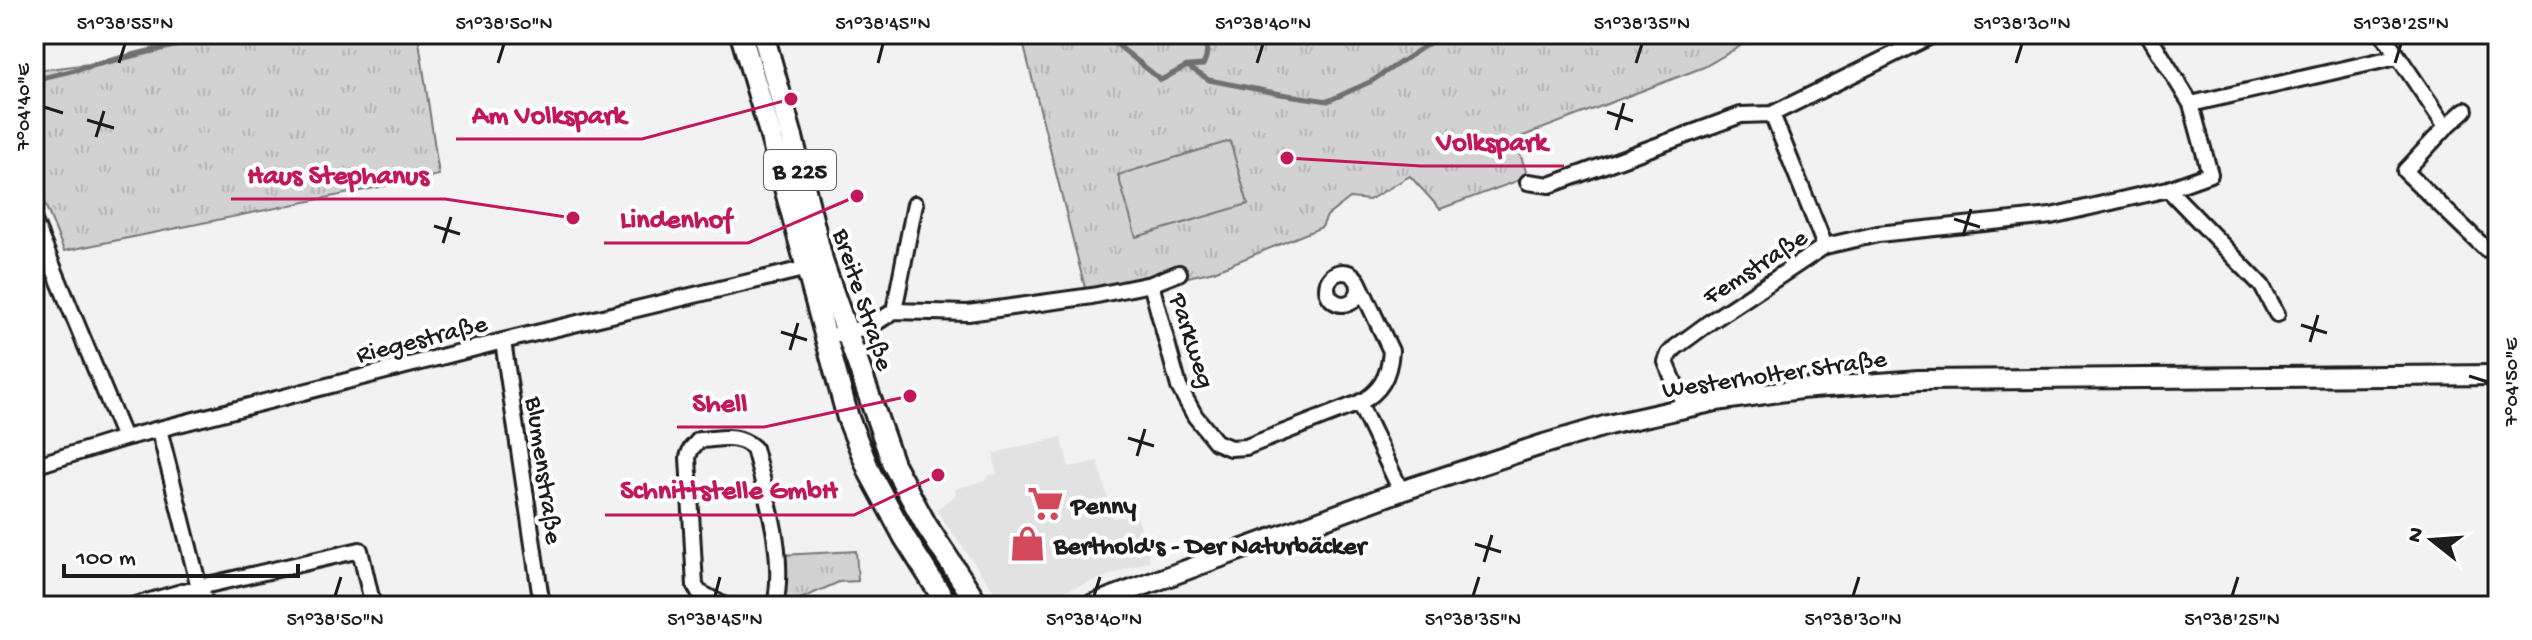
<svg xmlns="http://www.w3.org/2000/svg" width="2532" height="640" font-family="'Gochi Hand',sans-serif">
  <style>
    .built { fill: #e2e2e2 }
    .grass { fill: url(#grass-tufts); stroke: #777; stroke-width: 2 }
    .pitch { fill: #d2d2d2; stroke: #777; stroke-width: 2 }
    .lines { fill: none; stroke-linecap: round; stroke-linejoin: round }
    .stream { stroke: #707070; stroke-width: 5 }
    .minor-casing { stroke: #1c1c1c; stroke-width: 20 }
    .secondary-casing { stroke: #1c1c1c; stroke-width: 24 }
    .primary-casing { stroke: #1c1c1c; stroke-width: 26 }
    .minor { stroke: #fff; stroke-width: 14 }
    .secondary { stroke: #fff; stroke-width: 18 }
    .primary { stroke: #fff; stroke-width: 20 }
    .ticks { fill: none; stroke: #1c1c1c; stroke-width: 3 }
    .labels { text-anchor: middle; stroke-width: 8; stroke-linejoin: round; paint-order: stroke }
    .shield { fill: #fff; stroke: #606060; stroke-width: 2 }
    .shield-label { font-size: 24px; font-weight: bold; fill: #1c1c1c }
    .street-label { font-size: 26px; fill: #1c1c1c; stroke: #fff }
    .poi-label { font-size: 26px; font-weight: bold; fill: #1c1c1c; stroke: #fff; text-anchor: start }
    .leader { fill: none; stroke: #c2185b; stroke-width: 3 }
    .callout-dot { fill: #c2185b; stroke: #fff; stroke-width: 3 }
    .callout-label { font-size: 28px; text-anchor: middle; font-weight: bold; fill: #c2185b; stroke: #fff; stroke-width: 8; stroke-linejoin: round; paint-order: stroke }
    .neatline { fill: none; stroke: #1c1c1c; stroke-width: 3 }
    .ticks-label { font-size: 20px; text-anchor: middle; fill: #1c1c1c }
  </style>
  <defs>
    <pattern id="grass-tufts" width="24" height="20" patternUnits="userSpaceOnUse" patternTransform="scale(2)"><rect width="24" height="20" fill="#d2d2d2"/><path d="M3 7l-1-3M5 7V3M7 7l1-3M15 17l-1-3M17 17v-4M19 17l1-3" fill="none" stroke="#b4b4b4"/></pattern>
  </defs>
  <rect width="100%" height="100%" fill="#f2f2f2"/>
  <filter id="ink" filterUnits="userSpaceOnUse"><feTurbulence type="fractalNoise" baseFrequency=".0125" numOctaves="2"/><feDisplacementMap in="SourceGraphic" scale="16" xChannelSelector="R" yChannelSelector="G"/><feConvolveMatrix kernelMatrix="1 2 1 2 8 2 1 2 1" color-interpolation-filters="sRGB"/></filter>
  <g filter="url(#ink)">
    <path class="built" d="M1061,437l8,30 29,-6 15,57 24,-3 13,46 -103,36 -29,6 -11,-2 -8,-4 -8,-10 -55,-77 20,-15 -1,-6 30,-9 4,-5 8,-1 -4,-21z"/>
    <path class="grass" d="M211,34h207l21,141 -375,76 -30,-74v-106l55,-7z
      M969,34h792l-57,33 -189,72 13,38 -88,32 -30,-33 -41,24 -19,-2 -23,18 -5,11 -108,44 -35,8 -3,-11 -90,24 -64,-254 -20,7z
      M856,551l2,30 -19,1 -50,22 -6,-4 -1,-45z"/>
    <path class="pitch" d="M1230,141l18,63 -112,33 -18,-62z"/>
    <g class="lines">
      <path class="stream" d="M999,34l4,2 6,-2
        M1104,34l57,46 26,-14 22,14 72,14 47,7 44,-20 71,-47
        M1189,66l14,-1c6,-11 4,-20 -1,-31
        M34,80l189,-46"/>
      <defs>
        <path id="minor" d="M2148,34l43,70 206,-47
          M2383,34l63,93
          M2465,110l-19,17 -41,44 81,78 12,1
          M1772,114l163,-80
          M1528,182l22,3 191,-70 31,-1 53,132
          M2168,189l94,97 15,28
          M34,221l90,217
          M1327 288a16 16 0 1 1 32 0a16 16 0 1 1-32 0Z
          M1358,281l33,70c-2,25 -10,41 -32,52
          M1151,284l28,103 16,29 21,26 14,6 16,-1 113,-44 42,88
          M894,311l21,-107
          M838,334l33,-8 23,-15 74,2 124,-17 59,-12 28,-11
          M503,341l39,265
          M1685,408l-19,-46 3,-8 7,-7 34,-25 115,-76 53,-12 173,-18 117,-27 42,-15 -19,-70
          M159,429l40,158 8,19
          M34,466l90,-28 379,-97 313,-75
          M132,606l67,-19 161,-37 13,56
          M725,606l-26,-14 -4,-6 -7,-129 3,-8 8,-9c22,-1 38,-7 55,8 13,51 32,106 21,158"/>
        <path id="secondary" d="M1088,606l313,-115 143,-47 64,-19 108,-24 84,-12 119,-9 579,-5"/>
        <path id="primary" d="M741,34l29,99 78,285 22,55 35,65 43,68
          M763,34l29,103 31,127 70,200 33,61 53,81"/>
      </defs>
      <use href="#minor" class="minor-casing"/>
      <use href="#secondary" class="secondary-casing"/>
      <use href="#primary" class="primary-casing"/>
      <use href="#minor" class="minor"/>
      <use href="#secondary" class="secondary"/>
      <use href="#primary" class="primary"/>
    </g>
  </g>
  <path class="ticks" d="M119,63l6,-19M498,63l6,-19M878,63l5,-19M1257,63l6,-19M1636,63l6,-19M2016,63l6,-19M2395,63l6,-19M44,107l19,6M1607,112l26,9M87,120l27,8M1616,130l8,-27M96,137l8,-26M1954,219l26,8M434,226l26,8M1963,236l8,-27M443,243l8,-26M2301,325l26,8M781,332l26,8M2310,342l8,-27M790,350l8,-27M2469,376l19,6M1128,438l26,8M1137,456l8,-27M1475,544l26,8M1484,562l8,-27M335,596l6,-19M715,596l5,-19M1094,596l6,-19M1473,596l6,-19M1853,596l6,-19M2232,596l6,-19"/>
  <defs>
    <symbol id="supermarket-bare" viewBox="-9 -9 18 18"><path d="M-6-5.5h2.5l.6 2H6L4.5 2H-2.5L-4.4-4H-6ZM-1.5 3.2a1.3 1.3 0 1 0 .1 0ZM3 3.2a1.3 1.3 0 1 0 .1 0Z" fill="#d1495b" stroke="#fff" stroke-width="2.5" paint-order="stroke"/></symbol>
    <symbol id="shop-bare" viewBox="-9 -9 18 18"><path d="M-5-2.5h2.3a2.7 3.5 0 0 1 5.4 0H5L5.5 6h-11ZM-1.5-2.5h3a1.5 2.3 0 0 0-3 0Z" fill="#d1495b" stroke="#fff" stroke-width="2.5" paint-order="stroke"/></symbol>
  </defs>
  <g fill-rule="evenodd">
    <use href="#supermarket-bare" x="1020" y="478" width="51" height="51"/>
    <use href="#shop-bare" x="1002" y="518" width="51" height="51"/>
  </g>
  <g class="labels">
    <rect class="shield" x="764" y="150" width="72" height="40" rx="6"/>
    <g class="shield-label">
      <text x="800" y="178">B 225</text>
    </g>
    <g class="street-label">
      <text transform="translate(1754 265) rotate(-33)" y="9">Femstraße</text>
      <text transform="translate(865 299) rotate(72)" y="9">Breite Straße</text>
      <text transform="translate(421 337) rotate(-14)" y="9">Riegestraße</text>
      <text transform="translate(1194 340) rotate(72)" y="9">Parkweg</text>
      <text transform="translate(1774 372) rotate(-8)" y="9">Westerholter Straße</text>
      <text transform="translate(546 470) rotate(82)" y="9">Blumenstraße</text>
    </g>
    <g class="poi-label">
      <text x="1071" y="513">Penny</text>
      <text x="1054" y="553">Berthold's - Der Naturbäcker</text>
    </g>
  </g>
  <path class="leader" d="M791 99L642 139H456M1287 158L1421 166H1564M573 218L445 199H231M857 196L748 243H604M910 396L764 427H677M938 475L854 515H605"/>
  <g class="callout-dot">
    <circle cx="791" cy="99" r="8"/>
    <circle cx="1287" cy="158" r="8"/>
    <circle cx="573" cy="218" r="8"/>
    <circle cx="857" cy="196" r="8"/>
    <circle cx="910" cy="396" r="8"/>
    <circle cx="938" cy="475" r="8"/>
  </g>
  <g class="callout-label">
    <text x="549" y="123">Am Volkspark</text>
    <text x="1492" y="150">Volkspark</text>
    <text x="338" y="183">Haus Stephanus</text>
    <text x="676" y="227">Lindenhof</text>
    <text x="720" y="411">Shell</text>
    <text x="729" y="498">Schnittstelle GmbH</text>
  </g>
  <rect width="2532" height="640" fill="none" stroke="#fff" stroke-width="88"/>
  <g transform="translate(2432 540) rotate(287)" stroke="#ffffff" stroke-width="6" paint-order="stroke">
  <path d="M0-6L14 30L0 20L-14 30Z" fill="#1c1c1c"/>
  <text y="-12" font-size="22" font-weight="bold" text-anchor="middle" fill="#1c1c1c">N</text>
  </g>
  <path d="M64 564v12h234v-12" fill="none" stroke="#1c1c1c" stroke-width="4"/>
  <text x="76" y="564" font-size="24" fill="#1c1c1c" stroke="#ffffff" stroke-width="6" paint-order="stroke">100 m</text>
  <rect x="44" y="44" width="2444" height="552" class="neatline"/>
  <g class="ticks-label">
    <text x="125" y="29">51°38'55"N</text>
    <text x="504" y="29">51°38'50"N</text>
    <text x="883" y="29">51°38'45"N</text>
    <text x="1263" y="29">51°38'40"N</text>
    <text x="1642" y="29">51°38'35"N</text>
    <text x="2022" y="29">51°38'30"N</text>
    <text x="2401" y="29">51°38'25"N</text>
    <text transform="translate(22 107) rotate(-90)" y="7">7°04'40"E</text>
    <text transform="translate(2510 382) rotate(-90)" y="7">7°04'50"E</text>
    <text x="335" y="625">51°38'50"N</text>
    <text x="715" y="625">51°38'45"N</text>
    <text x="1094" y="625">51°38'40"N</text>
    <text x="1473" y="625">51°38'35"N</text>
    <text x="1853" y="625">51°38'30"N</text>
    <text x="2232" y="625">51°38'25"N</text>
  </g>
</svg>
